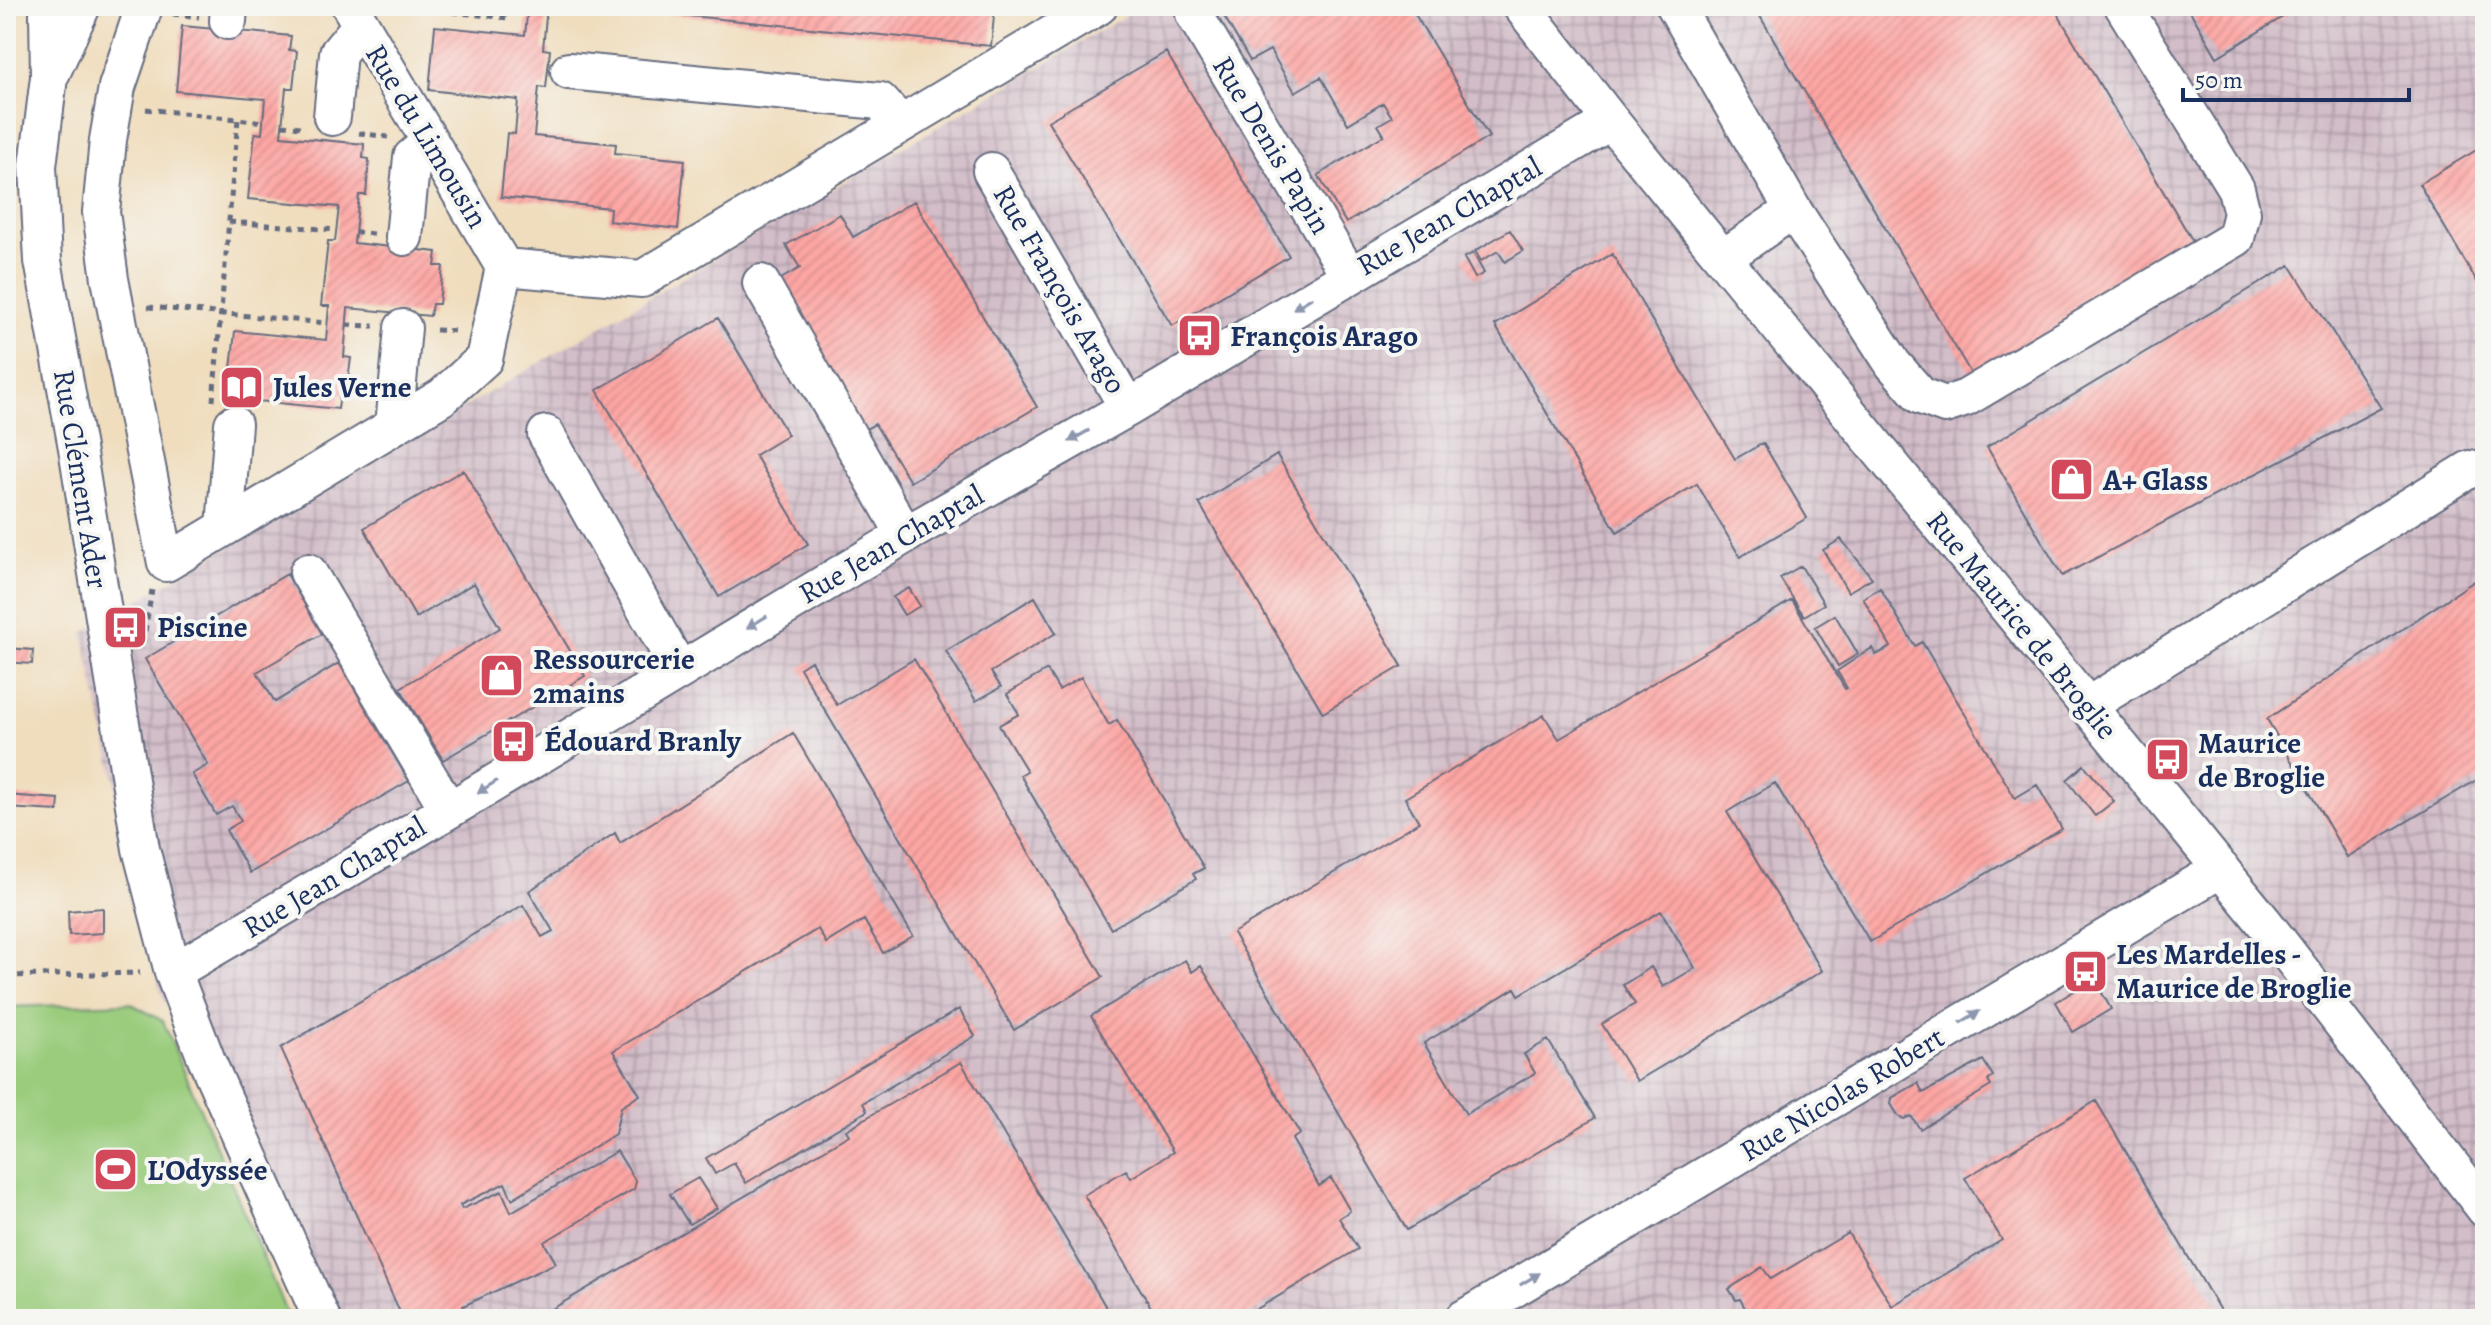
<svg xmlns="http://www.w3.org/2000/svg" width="2491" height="1325" font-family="Alegreya,serif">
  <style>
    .industrial { fill: url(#industrial-grid) }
    .garden { fill: #9acc7c; stroke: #5a7e6d; stroke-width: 2 }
    .building { fill: url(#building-hatch) }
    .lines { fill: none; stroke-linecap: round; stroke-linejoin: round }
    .minor-casing { stroke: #666c7f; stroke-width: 40 }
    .path { stroke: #666c7f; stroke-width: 5; stroke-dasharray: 6 6; stroke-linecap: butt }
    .minor { stroke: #fff; stroke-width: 36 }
    .oneway { fill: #8d97ae }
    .labels { text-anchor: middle; stroke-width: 8; stroke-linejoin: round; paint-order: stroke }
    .street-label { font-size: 30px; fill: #1b2f5e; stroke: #f6f6f2 }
    .poi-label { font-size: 30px; font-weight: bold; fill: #1b2f5e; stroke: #f6f6f2; text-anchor: start }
  </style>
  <defs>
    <pattern id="industrial-grid" width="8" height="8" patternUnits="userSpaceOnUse" patternTransform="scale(2)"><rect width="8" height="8" fill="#d2bdc8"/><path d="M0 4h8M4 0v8" fill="none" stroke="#aa9aa6"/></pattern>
    <pattern id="building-hatch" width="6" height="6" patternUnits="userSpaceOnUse" patternTransform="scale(2)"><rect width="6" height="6" fill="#fda6a3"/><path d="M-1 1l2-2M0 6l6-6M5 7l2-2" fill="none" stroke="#d88f8f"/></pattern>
  </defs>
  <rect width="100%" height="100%" fill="#f6f6f2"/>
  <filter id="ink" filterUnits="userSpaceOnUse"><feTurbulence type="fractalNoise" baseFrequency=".0125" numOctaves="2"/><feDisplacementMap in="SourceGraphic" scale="16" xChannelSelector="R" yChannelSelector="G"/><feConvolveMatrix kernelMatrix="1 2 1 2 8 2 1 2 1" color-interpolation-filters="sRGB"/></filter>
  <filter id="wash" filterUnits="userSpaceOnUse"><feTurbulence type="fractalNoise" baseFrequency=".006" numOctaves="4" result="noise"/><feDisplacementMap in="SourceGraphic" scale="32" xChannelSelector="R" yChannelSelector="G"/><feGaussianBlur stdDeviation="1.8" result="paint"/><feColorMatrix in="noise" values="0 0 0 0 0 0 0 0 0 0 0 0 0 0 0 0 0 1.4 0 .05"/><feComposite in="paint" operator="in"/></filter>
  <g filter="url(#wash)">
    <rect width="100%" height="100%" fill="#f0ddbd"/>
    <path class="industrial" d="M1142,6h1343v1313h-2179l-146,-329 -77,-357z"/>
    <path class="garden" d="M130,1003l33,18 126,298h-283v-312z"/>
    <g id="blocks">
      <path class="building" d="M528,6h19l-4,43 7,1 -4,38 -7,-1 -5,49 82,8 -1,9 70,7 -7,69 -69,-8 1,-13 -109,-11 6,-64 8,1 3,-34 -89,-10 6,-64 90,9z
        M610,6h385l-4,40 -381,-38z
        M1241,6h169l79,131 -143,86 -28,-48 66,-40 -6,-10 14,-8 -9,-14 -35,21 -27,-47 -26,15 -25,-42 -20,11 -26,-45z
        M1754,6h299l142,239 -222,132z
        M2187,6h114l-84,51z
        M182,26l109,10 -2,14 8,1 -4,37h-7l-5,48 83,8 -1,14 6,1 -3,36h-7l-5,48 83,9 -2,14h8l-4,38h-7l-2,12 -82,-8 -4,49 7,1 -5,37 -6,-1 -2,15 -110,-11 7,-67 91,9 3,-34h-8l7,-65h7l4,-34 -91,-8 7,-66 7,1 3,-35 -89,-8z
        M1166,52l123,204 -117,70 -124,-205z
        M2485,145v150l-66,-111z
        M914,201l123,206 -127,75 -35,-58 -15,8 -88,-148 28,-16 -14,-23 54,-31 13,23z
        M1510,230l13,21 -18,11 -7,-11 -17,10 -6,-10z
        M1473,253l11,20 -9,5 -11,-20z
        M1612,254l123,205 28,-16 44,75 -67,39 -43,-73 -80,48 -122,-207z
        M2290,265l91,143 -319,168 -75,-129z
        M718,318l70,117 -33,20 53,89 -89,53 -122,-207z
        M1277,455l125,211 -79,47 -124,-210z
        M463,470l122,206 -142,84 -43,-72 100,-60 -26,-45 -58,35 -52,-90z
        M1841,539l31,39 -24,14 -25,-42z
        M1801,566l23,38 -20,12 -24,-38z
        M287,574l35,60 -65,38 18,30 64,-39 70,118 -159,92 -24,-43 15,-9 -9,-15 -16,9 -24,-41 16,-9 -63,-106z
        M2479,578l6,10v187l-138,82 -80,-138z
        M909,588l11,18 -16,9 -11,-18z
        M1880,588l35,58 7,-4 93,156 22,-13 25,44 -192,113 -95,-159 -48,29 95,159 -185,110 -35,-57 33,-20 -12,-19 28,-18 12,20 32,-19 -34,-57 -142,84 -4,-7 -91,55 42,71 69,-41 -11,-19 24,-14 47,78 -188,112 -174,-297 186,-111 -14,-24 139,-83 15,24 233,-139 53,89 2,-1 -10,-17 35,-23 4,7 15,-8 -28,-49z
        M1035,597l21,36 -65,39 10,15 -25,14 -30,-50z
        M1835,615l23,39 -20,12 -23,-39z
        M7,648l26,2 -1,14 -26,-2z
        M914,659l189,318 -89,53 -214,-362 11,-7 26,44z
        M1047,670l12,20 22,-13 28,48 8,-5 87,148 -11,6 3,5 -85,50 -91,-154 7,-4 -28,-46 20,-11 -12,-20z
        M793,733l120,203 -30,17 -19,-33 -38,23 -8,-14 -205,122 27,44 -19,12 -6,27 -103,65 -7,-16 -45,22 2,4 40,-18 9,21 106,-61 19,31 -2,7 -90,53 12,21 -93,43 5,13h-27l-2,-2 -5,2h-31l-122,-271 242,-143 19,32 11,-6 -24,-40 86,-58 5,10z
        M2084,765l30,36 -19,15 -28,-36z
        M6,795l53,4 -1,12 -52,-3z
        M103,908v25l-34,2 -1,-24z
        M1185,960l7,12 9,-6 99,168 -8,5 27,47 12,-8 19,33 -11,7 19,31 -118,70h-82l-74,-124 42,-25 5,8 42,-26 -82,-136z
        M2094,979l17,30 -38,23 -17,-30z
        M959,1009l16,27 -112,67 4,8 -121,72 -12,-20 -19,11 -9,-16z
        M1983,1060l10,16 -5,5 3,5 -71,43 -9,-13 -7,3 -5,-2 -8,-13 1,-6 26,-15 5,10z
        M961,1062l152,257h-578l314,-184 -3,-5z
        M2096,1101l129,218h-474l-11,-20 -4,1 -7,-11 33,-22 9,12 77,-46 44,73 110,-66 -37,-62z
        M698,1178l19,30 -28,16 -19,-30z"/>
    </g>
  </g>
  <g filter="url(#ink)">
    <use href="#blocks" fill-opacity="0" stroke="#666c7f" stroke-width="2"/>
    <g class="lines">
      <defs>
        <path id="minor" d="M51,6l-3,7 1,64 -11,89 5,95 34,187 64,401 32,123 34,89 115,258
          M350,6l154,261
          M1521,6l90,115 652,800 222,288
          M1675,6l118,204
          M143,10l-26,77 -9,53 -7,72 9,67 56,284 276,-166 42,-38 20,-92
          M1194,14l155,261
          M228,21l1,-15
          M569,71l311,30 21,23
          M52,72l30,-66
          M332,117l6,-64 23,-28
          M991,171l137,237
          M404,237l8,-80 18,-15
          M1723,258l70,-48 100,154 28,32 24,9 21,-7 270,-160 6,-25 -6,-24 -113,-183
          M504,267l138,12 457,-273
          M761,283l144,252
          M394,426l9,-98
          M546,434l133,235
          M225,527l8,-103
          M308,572l140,237
          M2087,706l383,-237
          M173,972l293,-172 439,-265 223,-127 483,-287
          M1463,1319l758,-450"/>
      </defs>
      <use href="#minor" class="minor-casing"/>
      <path class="path" d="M393,6l115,12 1,-12
        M173,14l26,3
        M146,109l118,13
        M282,125l19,2
        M359,133l29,4
        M229,222l107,8
        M355,232l19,2
        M148,307l179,16
        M347,325l27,1
        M436,330l22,1
        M213,401l25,-282
        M143,643l9,-53
        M6,976l134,-3"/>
      <use href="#minor" class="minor"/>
    </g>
    <defs><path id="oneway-solid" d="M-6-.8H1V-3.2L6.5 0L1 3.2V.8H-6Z" transform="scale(2)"/></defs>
    <g class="oneway">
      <use href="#oneway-solid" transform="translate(1303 303) rotate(149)"/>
      <use href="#oneway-solid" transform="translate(1079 436) rotate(150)"/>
      <use href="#oneway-solid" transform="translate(757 622) rotate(149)"/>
      <use href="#oneway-solid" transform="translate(487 787) rotate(148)"/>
      <use href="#oneway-solid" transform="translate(1970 1017) rotate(-31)"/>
      <use href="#oneway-solid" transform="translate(1530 1279) rotate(-31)"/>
    </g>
  </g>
  <defs>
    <symbol id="bus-square" viewBox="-11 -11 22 22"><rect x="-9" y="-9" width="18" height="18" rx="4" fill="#d1495b" stroke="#f6f6f2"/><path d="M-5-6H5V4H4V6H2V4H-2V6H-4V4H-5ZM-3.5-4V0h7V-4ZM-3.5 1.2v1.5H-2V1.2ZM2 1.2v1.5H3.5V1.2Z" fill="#fff"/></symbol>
    <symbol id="library-square" viewBox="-11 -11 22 22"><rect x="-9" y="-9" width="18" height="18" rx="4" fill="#d1495b" stroke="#f6f6f2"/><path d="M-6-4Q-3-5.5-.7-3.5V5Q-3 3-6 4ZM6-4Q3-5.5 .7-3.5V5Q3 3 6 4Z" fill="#fff"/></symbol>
    <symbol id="shop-square" viewBox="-11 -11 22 22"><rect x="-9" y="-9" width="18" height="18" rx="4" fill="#d1495b" stroke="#f6f6f2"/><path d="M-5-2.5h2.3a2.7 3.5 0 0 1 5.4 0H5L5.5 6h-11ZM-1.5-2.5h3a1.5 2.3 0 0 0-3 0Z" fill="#fff"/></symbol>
    <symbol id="stadium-square" viewBox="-11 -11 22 22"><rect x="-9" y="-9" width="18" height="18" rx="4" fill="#d1495b" stroke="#f6f6f2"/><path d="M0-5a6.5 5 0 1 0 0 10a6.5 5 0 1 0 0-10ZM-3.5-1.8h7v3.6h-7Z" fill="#fff"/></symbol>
  </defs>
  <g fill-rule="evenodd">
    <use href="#bus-square" x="1174" y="310" width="51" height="51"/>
    <use href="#library-square" x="216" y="362" width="51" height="51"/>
    <use href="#shop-square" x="2046" y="454" width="51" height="51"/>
    <use href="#bus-square" x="100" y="602" width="51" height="51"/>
    <use href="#shop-square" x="476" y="650" width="51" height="51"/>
    <use href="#bus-square" x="488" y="716" width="51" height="51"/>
    <use href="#bus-square" x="2142" y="734" width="51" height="51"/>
    <use href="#bus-square" x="2060" y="946" width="51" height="51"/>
    <use href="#stadium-square" x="90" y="1144" width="51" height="51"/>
  </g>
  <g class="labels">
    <g class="street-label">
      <text transform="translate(427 136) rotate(59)" y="10">Rue du Limousin</text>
      <text transform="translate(1272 145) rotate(59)" y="10">Rue Denis Papin</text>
      <text transform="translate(1449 216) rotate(-30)" y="10">Rue Jean Chaptal</text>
      <text transform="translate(1060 289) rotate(60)" y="10">Rue François Arago</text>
      <text transform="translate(81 479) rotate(81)" y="10">Rue Clément Ader</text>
      <text transform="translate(891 544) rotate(-30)" y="10">Rue Jean Chaptal</text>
      <text transform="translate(2022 625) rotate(51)" y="10">Rue Maurice de Broglie</text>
      <text transform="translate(334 877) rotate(-31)" y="10">Rue Jean Chaptal</text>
      <text transform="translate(1842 1094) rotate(-31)" y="10">Rue Nicolas Robert</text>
    </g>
    <g class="poi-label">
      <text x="1230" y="346">François Arago</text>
      <text x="273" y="397">Jules Verne</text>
      <text x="2103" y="490">A+ Glass</text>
      <text x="157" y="637">Piscine</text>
      <text x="533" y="669">Ressourcerie<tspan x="533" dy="34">2mains</tspan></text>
      <text x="544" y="751">Édouard Branly</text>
      <text x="2198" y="753">Maurice<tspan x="2198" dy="34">de Broglie</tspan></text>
      <text x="2116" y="964">Les Mardelles -<tspan x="2116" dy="34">Maurice de Broglie</tspan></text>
      <text x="147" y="1180">L'Odyssée</text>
    </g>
  </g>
  <rect width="2491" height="1325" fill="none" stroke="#f6f6f2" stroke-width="32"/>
  <path d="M2183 88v12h226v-12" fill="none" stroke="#1b2f5e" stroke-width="4"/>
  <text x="2195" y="88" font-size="24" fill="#1b2f5e" stroke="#f6f6f2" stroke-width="6" paint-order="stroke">50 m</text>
</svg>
